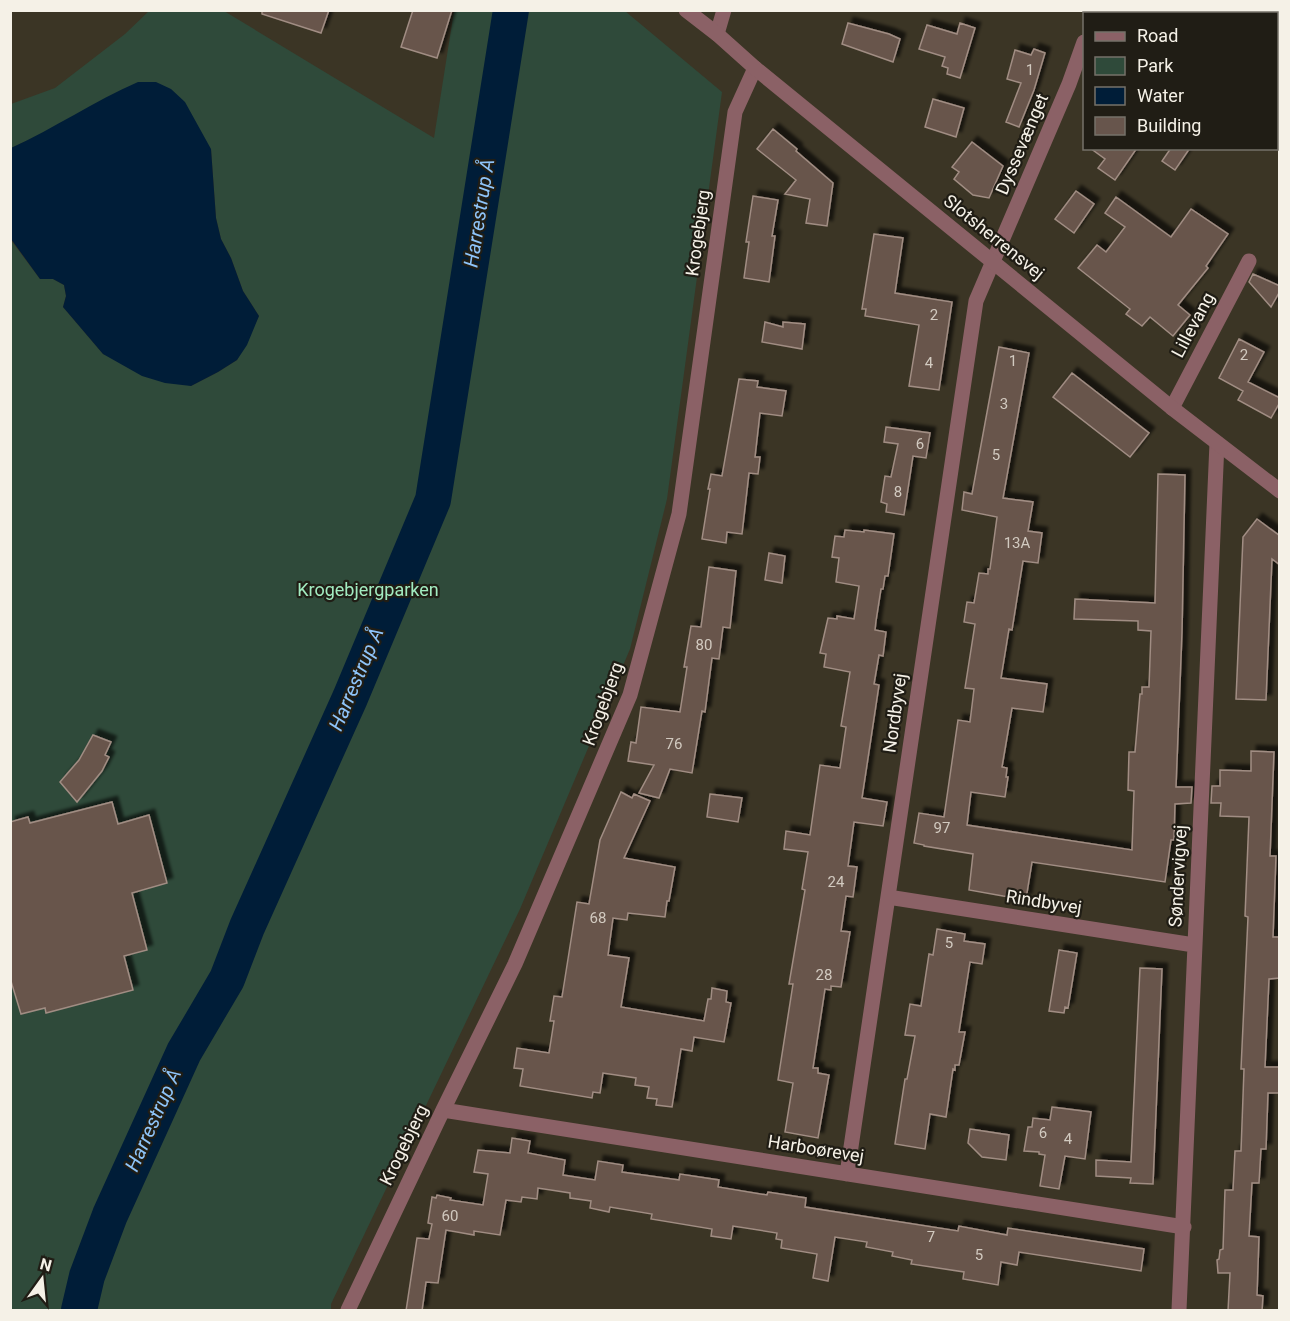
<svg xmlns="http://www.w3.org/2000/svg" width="1290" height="1321" font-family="Roboto,sans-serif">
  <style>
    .green { fill: #2f4a3a }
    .water { fill: #001d38 }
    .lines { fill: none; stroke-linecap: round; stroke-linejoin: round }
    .river { stroke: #001d38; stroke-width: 36 }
    .building { fill: #67554c; stroke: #a18d83; stroke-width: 1.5; filter: url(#shadow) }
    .minor { stroke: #8b6166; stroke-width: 15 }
    .tertiary { stroke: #8b6166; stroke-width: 15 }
    .labels { text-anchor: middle; stroke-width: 4.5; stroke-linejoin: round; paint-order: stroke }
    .number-label { font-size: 15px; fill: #d2cac0 }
    .street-label { font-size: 18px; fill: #f5f1e7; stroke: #201d15 }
    .park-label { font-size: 18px; fill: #a2ebc0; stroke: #201d15 }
    .water-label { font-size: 20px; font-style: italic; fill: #8ec4f9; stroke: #201d15 }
  </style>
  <defs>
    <filter id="shadow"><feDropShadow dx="5.5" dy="-5.5" stdDeviation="1.5" flood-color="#0009"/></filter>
  </defs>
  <rect width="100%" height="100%" fill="#3b3525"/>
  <path class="green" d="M149,11h75l210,127 20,-127h171l97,81 -55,407 -37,150 -110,260 -189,395v6h-320l-1,-1071 30,40h13l11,6 2,11 -3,11 40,47 88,32 27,-14 19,-12 22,-44 -16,-25 -12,-33 -10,-19 -5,-21 -5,-69 -171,-14 -29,13v-44l44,-16 70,-54z"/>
  <path class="water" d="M138,82h18l15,7 14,13 26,47 5,69 5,21 10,19 12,33 16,25 -12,29 -10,15 -19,12 -27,14 -26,-3 -23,-7 -39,-22 -40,-47 3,-11 -2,-11 -11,-6h-13l-29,-40v-91c44,-20 83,-47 127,-66z"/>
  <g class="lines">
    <path class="river" d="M79,1310l8,-34 23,-61 74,-163 43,-73 20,-52 103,-229 83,-198 78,-490"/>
  </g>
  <path class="building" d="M262,10h67l-8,23 -59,-19z
    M413,10h39l-15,48 -36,-11z
    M848,23l41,11 11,5 -7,23 -51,-18z
    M960,23l15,5 -15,50 -13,-4 1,-6 -6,-2 3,-9 -26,-8 8,-24 30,9z
    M1034,49l11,4 -11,37 -15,37 -13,-5 15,-39 -14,-4 8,-29 16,5z
    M933,99l31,9 -8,29 -31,-10z
    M773,129l24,20 -1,2 37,32 -6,43 -21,-3 4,-24 -25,-5 11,-14 -39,-31z
    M972,142l31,24 -14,32 -16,-3 -19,-16 5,-7 -7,-5z
    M1090,148h47l-22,32 -17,-12 7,-9z
    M1171,148h19l-15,22 -13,-9z
    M1076,191l18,13 -20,29 -19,-14z
    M753,196l25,4 -6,36h3l-6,46 -25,-4 5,-36h-3z
    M1116,197l55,40 20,-28 37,25 -22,32 2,2 -30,37 12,10 -17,21 -23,-19 -8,9 -16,-12 4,-5 -52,-41 19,-23 9,7 19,-25 -20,-14z
    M874,234l29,4 -8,55 57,9 -13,88 -30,-4 10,-61 -54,-9 1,-7h-4z
    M1253,274l27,12v5l-9,16 -22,-25z
    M765,322l18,5v-5l22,2 -3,25 -40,-7z
    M1239,339l25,13 -16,30 32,16v4l-9,16 -33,-18 5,-9 -24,-13z
    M999,347l30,6 -26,145 30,4 -5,29 14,2 -4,30 -15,-2 -11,69 -3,-1 -8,49 46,6 -4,28 -31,-4 -10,59 5,1 -1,9h2l-3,20 -34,-5 -4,33 165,25 2,-59 -6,-1 1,-38h6l5,-58h2v-7h7l2,-56 -13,-1v-9l-64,-2 1,-20 80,4 3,-129 27,1 -3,157 -6,155h16l-1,16 -16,1 -1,36h-3l-6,42 -133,-20 -6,37 -23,-3 -34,-6 4,-36 -49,-8v-1l-10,-2 5,-30 25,4 14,-97 12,2 4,-33 -9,-1 10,-64 -11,-2 3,-20 7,1 5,-30 9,1v-5h2l7,-52 -35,-7 2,-18 8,2z
    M1072,373l77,60 -19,24 -77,-60z
    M739,379l19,2 -1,6 29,4 -4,25 -22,-3 -5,44h5l-2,17 -9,-1 -7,61 -15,-2 -1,11 -24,-4 8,-50h-2l3,-15 11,2z
    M886,427l44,6 -4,25 -13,-2 -9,59 -18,-3 1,-8 -6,-2 4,-26 6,1 7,-33 -14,-2z
    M1257,519l23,17v29l-8,-6 -6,141 -30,-1 7,-162z
    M845,530l19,2v-2l30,4 -6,42h-3l-2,13h-2l-5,32 -1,9 11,2 -3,24 -4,-1 -5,29 5,1 -17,113 25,4 -4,24 -29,-4 -6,44 9,1 -4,30 -7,-1 -5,35 9,1 -9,55 -10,-1v4l-6,-1 -12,79h5v5l11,2 -11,63 -33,-6 8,-49 -15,-3 15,-96h-4l16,-94 -3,-1 6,-37 -24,-3 2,-18 24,4 10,-70 20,3 6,-41 -5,-1 9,-54 -26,-5 2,-13 -6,-1 8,-35 9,1v-3l17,3 5,-33 -23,-4 3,-24 -7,-1 3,-21 9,1z
    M769,553l16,3 -3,27 -17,-3z
    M709,567l27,4 -6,57 -7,-1 -4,32 -7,-1 -7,54 -3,-1 -10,62 -22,-4 -11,29 -20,-5 15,-28 -26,-4 3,-19 5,1 5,-36 39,5 7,-45h-3l7,-41 10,1z
    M93,735l18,7 -6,13 4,2 -7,14 -25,31 -17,-20 19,-22z
    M1251,751l23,1 -4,104h6l-3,81h7v41l-11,1 -4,88h15v26h-12l-2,56h-5l-2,34h-7l-3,53 10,1 -2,58 6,1 -1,15h-34l2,-38h-12l-1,-13 2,-1 1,-9 3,-1 2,-59h8l2,-39h6l3,-82h-3l7,-152 -3,-1 4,-99 -29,-1 1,-13h-10l1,-17h8v-16l31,1z
    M621,792l11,6 2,-4 16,7 -26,57 51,9 -6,34h-2l-2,16 -37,-4 -1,7 -14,-2 -5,37 21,3 -8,49 83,14 4,-22h3l1,-11 15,3 -1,11 5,1 -7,39 -30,-5 -2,14 -11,-2 -9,58 -16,-2 1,-6 -10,-1 2,-11 -14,-2 1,-7 -33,-5 -3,20 -7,-1 -1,6 -72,-12 3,-17 -9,-1 3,-20 32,5 5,-32h-4l4,-25 8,1 15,-95 12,2 11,-64z
    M710,794l32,4 -4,24 -31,-5z
    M112,802l6,22 31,-9 18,68 -35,10 15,57 -23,6 9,34 -87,23 -1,-5 -24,6 -11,-36v-156l18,-5 2,6z
    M937,929l28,5 -1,7 21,3 -3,20 -12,-2 -11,70h6l-6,33h-4v5l-2,-1 -7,48 -16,-3 -5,35 -30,-5 10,-65h2l8,-43 -10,-1 5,-31 11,2 8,-52 4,1z
    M1059,950l18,3 -9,55 -3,-1 -1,6 -15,-2z
    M1140,968l22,1 -9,215 -23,-1 1,-5 -35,-2v-16l35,2z
    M1052,1107l39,5 -6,47 -20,-3 -6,33 -19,-3 5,-31 -6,-1v-2l-15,-1 4,-24h4l1,-9 17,2z
    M970,1129l39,6 -3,25 -24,-3 -14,-14z
    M512,1138l18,3 -2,12 37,7 -2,15 32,5 3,-19 25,4 -1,7 57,8 1,-6 39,6 -1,7 49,8 1,-3 38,6 -1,9 153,24 1,-5 48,9 1,-7 136,21 -3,22 -122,-19 -2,13 -16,-3 -3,23 -35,-6 1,-7 -53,-8 1,-4 -20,-4 1,-4 -27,-5 1,-5 -32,-5 -7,44 -15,-3 4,-24 -36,-6 1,-8 -6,-1 1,-6 -44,-7 -2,13 -20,-3 1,-7 -61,-10 1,-5 -42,-7 -1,5 -19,-4 1,-7 -21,-3v-5l-32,-5 -1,11 -15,-2 -1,5 -15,-2 -6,35 -26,-4v4l-28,-5 -8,53 -12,-1 -4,29h-16l11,-73 12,1 3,-15 -4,-1 4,-26 4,1 1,-3 14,3 -1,2 33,5 5,-31 -14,-2 4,-22 32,3z"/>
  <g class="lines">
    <path class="minor" d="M1095,14l1,-4
      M717,34l7,-24
      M1172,408l77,-147
      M888,897l306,48
      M443,1110l741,117
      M847,1174l129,-873 93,-217 15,-42
      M348,1310l95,-200 72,-146 115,-269 49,-181 56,-402 20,-44
      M1179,1310l38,-867"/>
    <path class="tertiary" d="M686,10l31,24 38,34 417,340 108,83"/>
  </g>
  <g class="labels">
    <g class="number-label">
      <text x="1030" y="75">1</text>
      <text x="934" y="320">2</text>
      <text x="1244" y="360">2</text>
      <text x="1013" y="366">1</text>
      <text x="929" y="368">4</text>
      <text x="1004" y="409">3</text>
      <text x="920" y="449">6</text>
      <text x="996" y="460">5</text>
      <text x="898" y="497">8</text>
      <text x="1017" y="548">13A</text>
      <text x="704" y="650">80</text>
      <text x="674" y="749">76</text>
      <text x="942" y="833">97</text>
      <text x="836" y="887">24</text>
      <text x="598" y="923">68</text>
      <text x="949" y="948">5</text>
      <text x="824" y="980">28</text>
      <text x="1043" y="1138">6</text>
      <text x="1068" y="1144">4</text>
      <text x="450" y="1221">60</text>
      <text x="931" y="1242">7</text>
      <text x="979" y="1260">5</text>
    </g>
    <g class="street-label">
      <text transform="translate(1022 144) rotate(-67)" y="6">Dyssevænget</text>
      <text transform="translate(698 233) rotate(-82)" y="6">Krogebjerg</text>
      <text transform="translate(994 237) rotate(39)" y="6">Slotsherrensvej</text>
      <text transform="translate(1193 325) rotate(-62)" y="6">Lillevang</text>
      <text transform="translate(603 704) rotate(-70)" y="6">Krogebjerg</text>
      <text transform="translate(895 713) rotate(-82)" y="6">Nordbyvej</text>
      <text transform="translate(1178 876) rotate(-87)" y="6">Søndervigvej</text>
      <text transform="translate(1044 902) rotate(9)" y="6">Rindbyvej</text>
      <text transform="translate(404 1145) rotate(-64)" y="6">Krogebjerg</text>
      <text transform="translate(816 1149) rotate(9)" y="6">Harboørevej</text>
    </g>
    <g class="park-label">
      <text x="368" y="596">Krogebjergparken</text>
    </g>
    <g class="water-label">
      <text transform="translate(479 213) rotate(-81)" y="7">Harrestrup Å</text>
      <text transform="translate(356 679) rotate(-67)" y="7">Harrestrup Å</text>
      <text transform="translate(153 1120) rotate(-66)" y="7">Harrestrup Å</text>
    </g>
  </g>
  <rect width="1290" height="1321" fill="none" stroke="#f5f1e7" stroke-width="24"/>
  <rect x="1083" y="12" width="195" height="138" fill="#201d15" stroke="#757269" stroke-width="1.5"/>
  <rect x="1095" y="32" width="30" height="9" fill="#8b6166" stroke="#757269" stroke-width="1.5"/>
  <text x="1137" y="42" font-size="18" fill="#f5f1e7">Road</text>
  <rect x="1095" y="57" width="30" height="18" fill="#2f4a3a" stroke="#757269" stroke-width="1.5"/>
  <text x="1137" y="72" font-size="18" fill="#f5f1e7">Park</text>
  <rect x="1095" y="87" width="30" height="18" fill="#001d38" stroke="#757269" stroke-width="1.5"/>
  <text x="1137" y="102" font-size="18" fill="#f5f1e7">Water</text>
  <rect x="1095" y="117" width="30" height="18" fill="#67554c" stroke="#757269" stroke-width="1.5"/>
  <text x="1137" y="132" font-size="18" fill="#f5f1e7">Building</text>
  <g transform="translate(42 1279) rotate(15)" stroke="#201d15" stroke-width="4.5" paint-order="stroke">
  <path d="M0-4.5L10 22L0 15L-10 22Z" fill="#f5f1e7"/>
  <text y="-9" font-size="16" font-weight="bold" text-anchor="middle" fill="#f5f1e7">N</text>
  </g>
</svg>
